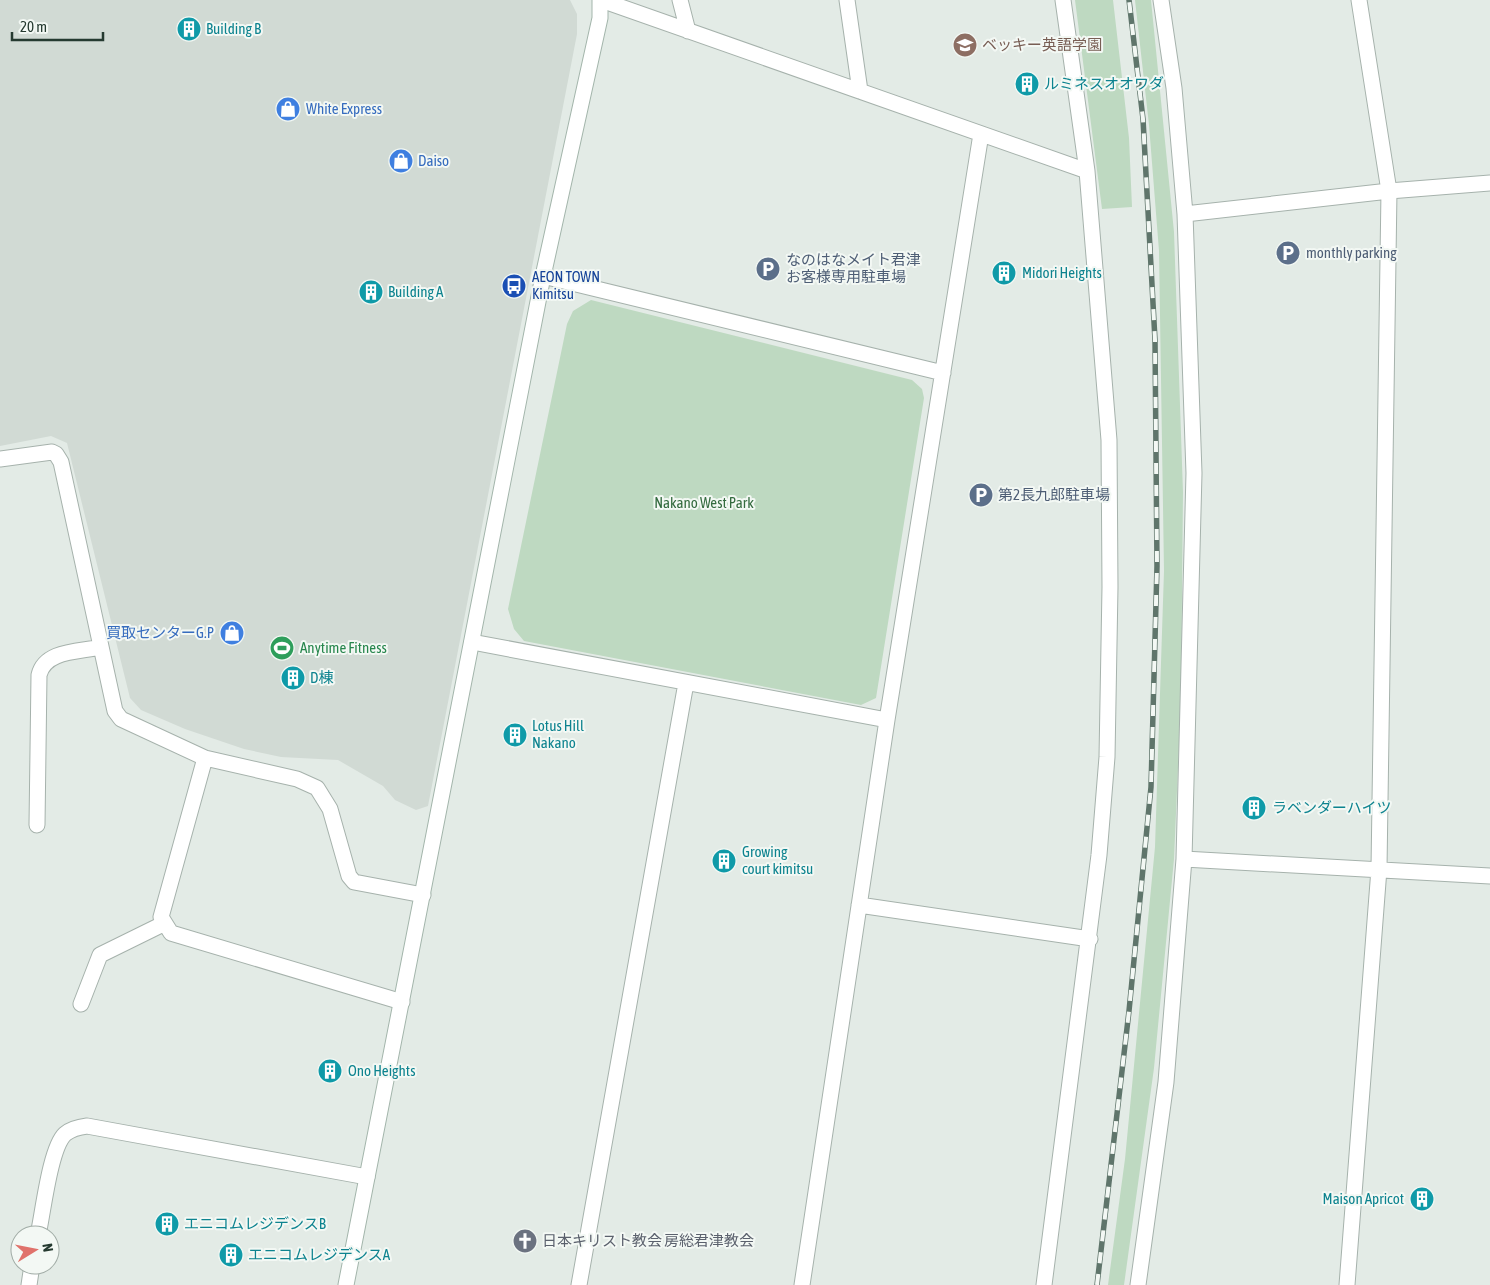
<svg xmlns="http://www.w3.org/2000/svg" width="1490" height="1285" font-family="'Asap Condensed','Noto Sans JP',sans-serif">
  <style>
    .built { fill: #d1dad4 }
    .green { fill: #bed9c1 }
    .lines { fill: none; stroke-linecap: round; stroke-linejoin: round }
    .street-casing { stroke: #a6b2ac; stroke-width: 17 }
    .secondary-casing { stroke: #a3b5ab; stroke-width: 17 }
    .street { stroke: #fff; stroke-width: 15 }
    .secondary { stroke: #fff; stroke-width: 15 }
    .rail-casing { stroke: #5f756b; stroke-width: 5.5 }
    .rail { stroke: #f3f8f4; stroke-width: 4; stroke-dasharray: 11; stroke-linecap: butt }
    .labels { text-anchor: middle; stroke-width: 4; stroke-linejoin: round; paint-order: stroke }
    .culture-label { font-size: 15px; fill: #0d838f; stroke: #f3f8f4; text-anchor: start }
    .education-label { font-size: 15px; fill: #785e54; stroke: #f3f8f4; text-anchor: start }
    .shop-label { font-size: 15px; fill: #366cbe; stroke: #f3f8f4; text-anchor: start }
    .service-label { font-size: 15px; fill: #4e5e75; stroke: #f3f8f4; text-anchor: start }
    .transit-label { font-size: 15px; fill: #164399; stroke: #f3f8f4; text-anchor: start }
    .park-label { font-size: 15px; fill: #346b3f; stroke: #f3f8f4 }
    .leisure-label { font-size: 15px; fill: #27864d; stroke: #f3f8f4; text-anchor: start }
    .worship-label { font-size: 15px; fill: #5b616d; stroke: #f3f8f4; text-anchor: start }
  </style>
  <rect width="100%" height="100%" fill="#e3ebe6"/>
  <path class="built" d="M0,0h570l7,14v20l-149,772 -12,4 -21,-10 -12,-14 -45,-26 -57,-3 -37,-8 -59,-20 -44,-19 -11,-12 -63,-255 -16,-7 -51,10z"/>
  <path class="green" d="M1075,0h38l16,138 3,69 -30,2z
    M1135,0h16l23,232 9,260 -2,207 -7,160 -20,209 -30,217h-16l17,-126 30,-312 9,-276 -5,-320 -10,-126z
    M591,300l321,80 10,9 2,9 -48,300 -15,7 -337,-64 -10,-12 -6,-20 59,-285 6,-13z"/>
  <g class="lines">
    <defs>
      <path id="street" d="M601,0l486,171
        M680,0l8,31
        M847,0l13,91
        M1185,214l204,-23 101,-8
        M543,276l400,97
        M0,459l52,-7 4,2 5,8 54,249 6,8 84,39 92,21 20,9 13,21 19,67 5,6 69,13
        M472,642l415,78
        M205,758l-44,159 10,16 231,69
        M37,825l2,-150c6,-25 40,-23 62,-28
        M1184,859l306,17
        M859,905l231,34
        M81,1004l19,-49 63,-31
        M38,1235c5,-22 12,-87 27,-101 6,-5 14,-7 22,-8l280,51
        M29,1285l3,-20
        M579,1285l107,-602
        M802,1285l85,-565 94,-586
        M1044,1285l55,-430 8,-98 3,-170 -1,-147 -22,-269 -24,-171
        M1138,1285l28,-203 18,-223 10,-386 -9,-259 -11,-126 -13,-88
        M1347,1285l32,-416 10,-678 -30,-191"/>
      <path id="secondary" d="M346,1285l197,-1009 57,-258v-18"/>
    </defs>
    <use href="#street" class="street-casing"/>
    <use href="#secondary" class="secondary-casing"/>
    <use href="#street" class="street"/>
    <use href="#secondary" class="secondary"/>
    <defs>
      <path id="rail" d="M1097,1285l32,-274 22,-224 6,-221 -2,-226 -12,-221 -14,-119"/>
    </defs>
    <use href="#rail" class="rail-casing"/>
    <use href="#rail" class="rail"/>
  </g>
  <defs>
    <symbol id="building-disc" viewBox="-11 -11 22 22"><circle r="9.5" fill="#0f9aa8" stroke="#f3f8f4"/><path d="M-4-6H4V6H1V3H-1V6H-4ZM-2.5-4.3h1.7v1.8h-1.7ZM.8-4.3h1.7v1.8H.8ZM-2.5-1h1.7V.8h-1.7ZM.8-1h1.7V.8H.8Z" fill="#fff"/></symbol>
    <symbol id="school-disc" viewBox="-11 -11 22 22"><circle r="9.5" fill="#8d6e63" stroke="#f3f8f4"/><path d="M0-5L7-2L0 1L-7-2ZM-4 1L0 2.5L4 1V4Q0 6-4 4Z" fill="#fff"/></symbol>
    <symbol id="shop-disc" viewBox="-11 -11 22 22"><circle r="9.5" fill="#3f7fe0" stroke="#f3f8f4"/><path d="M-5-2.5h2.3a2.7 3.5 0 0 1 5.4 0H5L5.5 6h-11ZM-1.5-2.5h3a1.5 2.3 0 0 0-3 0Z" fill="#fff"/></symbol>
    <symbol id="parking-disc" viewBox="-11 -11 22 22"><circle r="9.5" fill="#5c6f8a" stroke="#f3f8f4"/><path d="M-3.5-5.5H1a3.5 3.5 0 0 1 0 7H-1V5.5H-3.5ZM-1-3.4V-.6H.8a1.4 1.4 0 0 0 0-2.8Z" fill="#fff"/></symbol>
    <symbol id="bus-disc" viewBox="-11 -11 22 22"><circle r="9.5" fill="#1a4fb4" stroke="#f3f8f4"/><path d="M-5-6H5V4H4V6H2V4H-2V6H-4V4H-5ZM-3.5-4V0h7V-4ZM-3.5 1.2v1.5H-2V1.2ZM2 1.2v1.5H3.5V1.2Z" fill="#fff"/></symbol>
    <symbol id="stadium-disc" viewBox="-11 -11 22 22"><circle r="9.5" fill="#2e9e5b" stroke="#f3f8f4"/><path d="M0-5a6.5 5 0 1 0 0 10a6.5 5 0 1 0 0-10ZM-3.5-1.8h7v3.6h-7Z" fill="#fff"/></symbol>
    <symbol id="church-disc" viewBox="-11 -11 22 22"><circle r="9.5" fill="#6b7280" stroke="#f3f8f4"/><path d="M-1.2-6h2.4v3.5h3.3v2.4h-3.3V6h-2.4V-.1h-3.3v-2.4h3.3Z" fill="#fff"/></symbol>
  </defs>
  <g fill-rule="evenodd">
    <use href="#building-disc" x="175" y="15" width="28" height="28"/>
    <use href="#school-disc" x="951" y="31" width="28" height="28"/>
    <use href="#building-disc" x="1013" y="70" width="28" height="28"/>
    <use href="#shop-disc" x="274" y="95" width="28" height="28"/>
    <use href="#shop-disc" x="387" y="147" width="28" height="28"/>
    <use href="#parking-disc" x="1274" y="239" width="28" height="28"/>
    <use href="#parking-disc" x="754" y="255" width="28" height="28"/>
    <use href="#building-disc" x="990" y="259" width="28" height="28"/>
    <use href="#bus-disc" x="500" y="272" width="28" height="28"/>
    <use href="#building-disc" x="357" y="278" width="28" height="28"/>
    <use href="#parking-disc" x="967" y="481" width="28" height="28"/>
    <use href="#shop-disc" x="218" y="619" width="28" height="28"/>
    <use href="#stadium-disc" x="268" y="634" width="28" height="28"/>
    <use href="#building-disc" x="279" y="664" width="28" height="28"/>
    <use href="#building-disc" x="501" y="721" width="28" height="28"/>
    <use href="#building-disc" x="1240" y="794" width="28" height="28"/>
    <use href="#building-disc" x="710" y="847" width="28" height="28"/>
    <use href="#building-disc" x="316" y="1057" width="28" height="28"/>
    <use href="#building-disc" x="1408" y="1185" width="28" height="28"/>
    <use href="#building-disc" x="153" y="1210" width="28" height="28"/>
    <use href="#church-disc" x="511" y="1227" width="28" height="28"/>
    <use href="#building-disc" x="217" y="1241" width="28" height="28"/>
  </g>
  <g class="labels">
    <g class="culture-label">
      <text x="206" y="34">Building B</text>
      <text x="1044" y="89">ルミネスオオワダ</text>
      <text x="1022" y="278">Midori Heights</text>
      <text x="388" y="297">Building A</text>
      <text x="310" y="683">D棟</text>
      <text x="532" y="731">Lotus Hill<tspan x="532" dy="17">Nakano</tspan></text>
      <text x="1272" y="813">ラベンダーハイツ</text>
      <text x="742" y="857">Growing<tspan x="742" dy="17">court kimitsu</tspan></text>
      <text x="348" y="1076">Ono Heights</text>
      <text x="1404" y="1204" text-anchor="end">Maison Apricot</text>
      <text x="184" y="1229">エニコムレジデンスB</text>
      <text x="248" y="1260">エニコムレジデンスA</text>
    </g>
    <g class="education-label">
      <text x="982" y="50">ベッキー英語学園</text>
    </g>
    <g class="shop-label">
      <text x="306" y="114">White Express</text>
      <text x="418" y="166">Daiso</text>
      <text x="214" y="638" text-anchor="end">買取センターG.P</text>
    </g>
    <g class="service-label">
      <text x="1306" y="258">monthly parking</text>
      <text x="786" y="265">なのはなメイト君津<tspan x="786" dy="17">お客様専用駐車場</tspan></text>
      <text x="998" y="500">第2長九郎駐車場</text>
    </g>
    <g class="transit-label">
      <text x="532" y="282">AEON TOWN<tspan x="532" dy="17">Kimitsu</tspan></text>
    </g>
    <g class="park-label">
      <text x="704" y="508">Nakano West Park</text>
    </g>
    <g class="leisure-label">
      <text x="300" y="653">Anytime Fitness</text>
    </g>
    <g class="worship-label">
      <text x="542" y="1246">日本キリスト教会 房総君津教会</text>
    </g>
  </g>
  <g transform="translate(35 1250) rotate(80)"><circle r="24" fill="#f3f8f4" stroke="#a1aca6"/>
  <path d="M0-4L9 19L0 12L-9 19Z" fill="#e0726b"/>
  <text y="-8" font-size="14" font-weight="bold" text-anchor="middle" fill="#253a30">N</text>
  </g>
  <path d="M12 32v8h91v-8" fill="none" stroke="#253a30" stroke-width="2.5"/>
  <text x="20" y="32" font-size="15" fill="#253a30" stroke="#f3f8f4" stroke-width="4" paint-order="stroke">20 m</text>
</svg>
